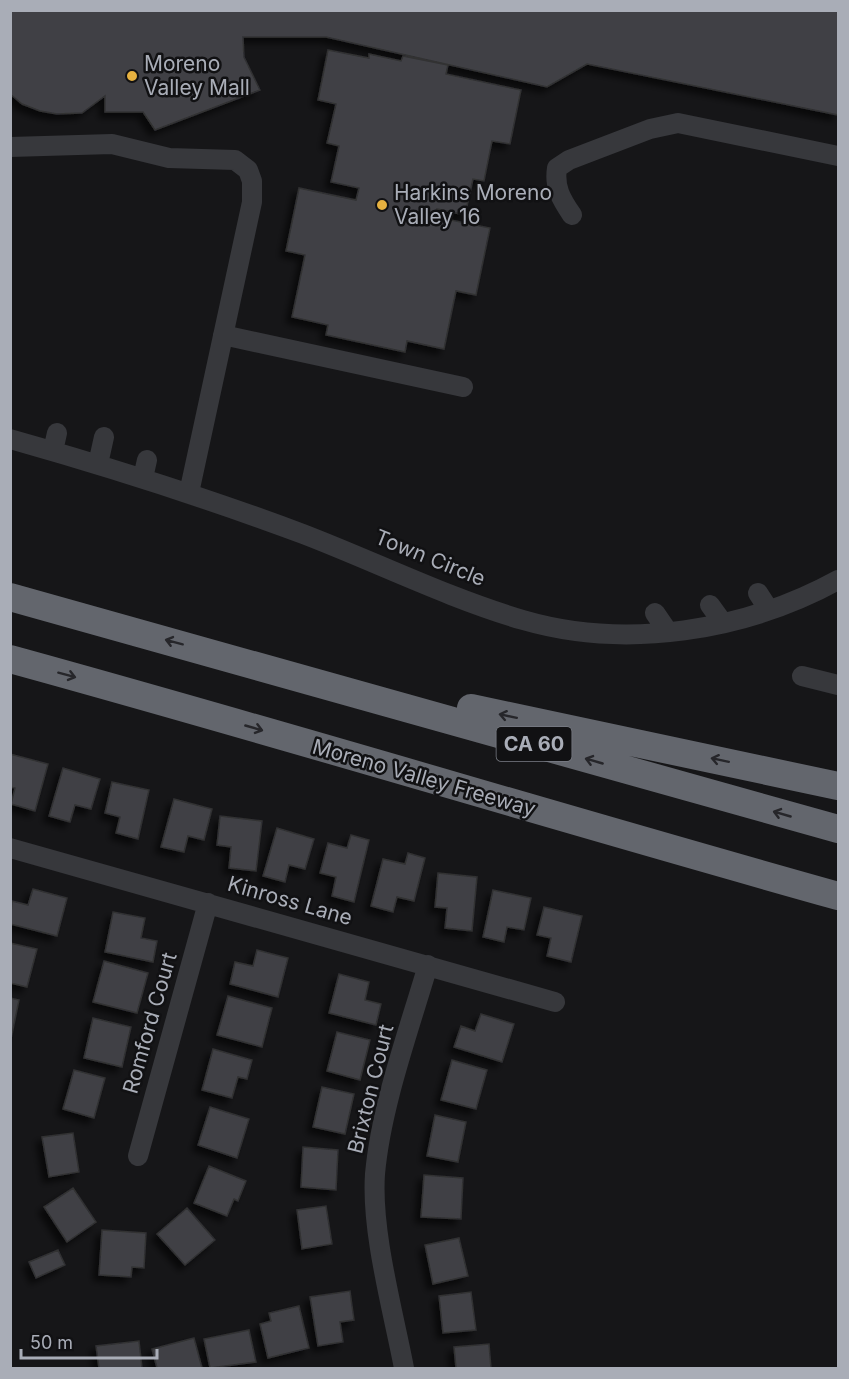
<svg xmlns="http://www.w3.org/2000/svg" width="849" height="1379" font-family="Inter,sans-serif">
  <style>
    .building { fill: #404144; stroke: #303033; stroke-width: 1.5; filter: url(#shadow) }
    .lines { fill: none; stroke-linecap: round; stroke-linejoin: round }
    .minor { stroke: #37383c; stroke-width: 20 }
    .highway { stroke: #63666d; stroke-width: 28 }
    .oneway { stroke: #26262a }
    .poi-dot { fill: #e6b140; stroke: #111113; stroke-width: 2 }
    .labels { text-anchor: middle; stroke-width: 5; stroke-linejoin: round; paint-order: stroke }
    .shield { fill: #111113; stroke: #7b7e86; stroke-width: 1.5 }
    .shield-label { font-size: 20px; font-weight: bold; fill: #a9adb7 }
    .poi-label { font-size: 21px; fill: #a9adb7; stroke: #111113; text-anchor: start }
    .street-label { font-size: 21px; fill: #a9adb7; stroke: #111113 }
  </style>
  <defs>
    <filter id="shadow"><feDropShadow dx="-5.5" dy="5.5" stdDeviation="3" flood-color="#0009"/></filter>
  </defs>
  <rect width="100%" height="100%" fill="#161618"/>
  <path class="building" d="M10,10h828v105l-251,-51 -40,23 -221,-50h-83l1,20 16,33 -105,40 -12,-18h-38v-16l-23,17 -25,1 -17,-3 -18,-7 -12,-10z
    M328,50l41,8v-4l32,7 2,-5 45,9 -2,9 75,16 -11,54 -18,-3 -8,40 -11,-2 -8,36 -28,-6 -1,8 54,11 -14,67 -20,-4 -12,58 -37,-8 -2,11 -79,-17 2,-10 -36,-8 13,-62 -19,-4 13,-63 57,12 3,-12 -28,-6 8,-36 -12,-3 9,-39 -18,-4z
    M10,754l38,10 -13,47 -24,-7 4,-16 -5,-1z
    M63,768l37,11 -9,30 -16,-4 -5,17 -21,-6z
    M112,782l37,8 -11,49 -22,-6 4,-16 -15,-4z
    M174,799l38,10 -8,31 -16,-4 -4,16 -23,-5z
    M220,816l42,5 -6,50 -27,-3 2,-21 -14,-2z
    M277,828l37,11 -9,30 -16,-4 -4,17 -22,-6z
    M351,835l18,5 -15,62 -22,-6 4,-19 -16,-4 8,-30 19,5z
    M408,853l17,5 -11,43 -17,-4 -4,15 -22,-6 12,-47 22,5z
    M438,873l39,4 -5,54 -27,-3 2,-20 -12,-1z
    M33,889l34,9 -10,38 -47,-12 2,-23 16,4z
    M493,890l38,8 -7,32 -17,-3 -3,15 -21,-5z
    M544,907l38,9 -11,46 -24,-6 4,-18 -14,-3z
    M113,912l32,6 -4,20 16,3 -4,21 -48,-10z
    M10,943l27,6 -10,38 -17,-4z
    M257,950l31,8 -10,39 -48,-13 5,-22 18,4z
    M104,961l44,12 -11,40 -44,-11z
    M339,974l30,8 -4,18 16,4 -5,21 -47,-12z
    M228,996l44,12 -10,39 -45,-12z
    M10,998l9,2 -8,39h-1z
    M481,1014l33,10 -12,38 -48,-15 7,-21 14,5z
    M93,1018l38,9 -9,40 -38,-9z
    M337,1032l33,8 -10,40 -33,-9z
    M213,1049l39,11 -5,19 -9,-2 -6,21 -30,-8z
    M452,1060l35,10 -11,39 -35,-9z
    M74,1070l31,8 -11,40 -31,-9z
    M322,1087l32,7 -9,40 -32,-7z
    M210,1107l39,12 -12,39 -39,-13z
    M435,1115l31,7 -8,40 -31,-6z
    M73,1133l6,39 -30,5 -7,-40z
    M303,1147l35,3 -2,40 -35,-3z
    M209,1166l37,15 -8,20 -4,-2 -7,17 -33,-13z
    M424,1175l39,3 -2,41 -40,-2z
    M73,1188l23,34 -29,20 -23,-35z
    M326,1206l6,38 -30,5 -5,-39z
    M187,1208l28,32 -30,25 -28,-31z
    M102,1230l44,3 -2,35 -12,-1 -1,10 -32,-2z
    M459,1238l9,38 -35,8 -8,-39z
    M58,1250l7,15 -29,13 -7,-16z
    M350,1291l4,29 -14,2 3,20 -25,4 -8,-49z
    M471,1292l5,38 -33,3 -4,-37z
    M299,1306l10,42 -41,10 -8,-34 11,-3 -2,-8z
    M249,1330l7,32 -46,6 -6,-29z
    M194,1338l8,30h-45l-5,-19z
    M139,1341l3,27h-43l-3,-22z
    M489,1344l2,24h-35l-2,-21z"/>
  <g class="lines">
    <path class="minor" d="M10,147l102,-3 57,14 66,2 13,10 4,11v21l-63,291
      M572,215c-11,-16 -18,-28 -15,-47l12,-8 81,-31 28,-6 160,33
      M223,335l240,52
      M10,439c99,28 197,59 293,95 73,28 145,64 220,86 103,30 222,11 315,-40
      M53,451l4,-18
      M98,464l6,-27
      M143,478l4,-18
      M758,593l11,17
      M710,605l13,18
      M655,613l13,19
      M802,676l36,9
      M10,848l545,154
      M138,1156l70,-253
      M404,1368c-11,-58 -33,-136 -29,-194 6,-68 34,-144 53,-209"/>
    <path class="highway" d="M10,597l828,232
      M10,659c277,76 552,160 828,237
      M471,708l367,78"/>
  </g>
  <defs><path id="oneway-shaft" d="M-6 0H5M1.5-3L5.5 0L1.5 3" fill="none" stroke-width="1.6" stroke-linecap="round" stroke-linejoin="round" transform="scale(1.5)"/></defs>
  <g class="oneway">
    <use href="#oneway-shaft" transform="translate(174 642) rotate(-165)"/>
    <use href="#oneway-shaft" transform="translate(67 675) rotate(15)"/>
    <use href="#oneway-shaft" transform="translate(508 716) rotate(-168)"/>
    <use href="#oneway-shaft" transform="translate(254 728) rotate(16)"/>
    <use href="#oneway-shaft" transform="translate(720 760) rotate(-168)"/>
    <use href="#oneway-shaft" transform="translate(594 761) rotate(-164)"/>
    <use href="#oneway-shaft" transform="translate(782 814) rotate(-164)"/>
  </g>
  <g class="poi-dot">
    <circle cx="132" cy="76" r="6"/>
    <circle cx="382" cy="205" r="6"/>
  </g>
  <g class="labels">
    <rect class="shield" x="496.5" y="727" width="75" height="34" rx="4.5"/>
    <g class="shield-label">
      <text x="534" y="751">CA 60</text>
    </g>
    <g class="poi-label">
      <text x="144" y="71">Moreno<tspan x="144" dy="24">Valley Mall</tspan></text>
      <text x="394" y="200">Harkins Moreno<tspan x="394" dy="24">Valley 16</tspan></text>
    </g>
    <g class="street-label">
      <text transform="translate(430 558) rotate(22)" y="7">Town Circle</text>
      <text transform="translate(424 778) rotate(16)" y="7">Moreno Valley Freeway</text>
      <text transform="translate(290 901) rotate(16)" y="7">Kinross Lane</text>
      <text transform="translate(150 1023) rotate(-74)" y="7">Romford Court</text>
      <text transform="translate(371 1089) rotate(-76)" y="7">Brixton Court</text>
    </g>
  </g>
  <rect width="849" height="1379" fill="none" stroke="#a9adb7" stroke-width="24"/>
  <path d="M21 1349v9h136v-9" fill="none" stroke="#a9adb7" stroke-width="3"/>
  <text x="30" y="1349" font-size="18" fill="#a9adb7" stroke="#111113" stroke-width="4.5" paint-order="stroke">50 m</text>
</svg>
